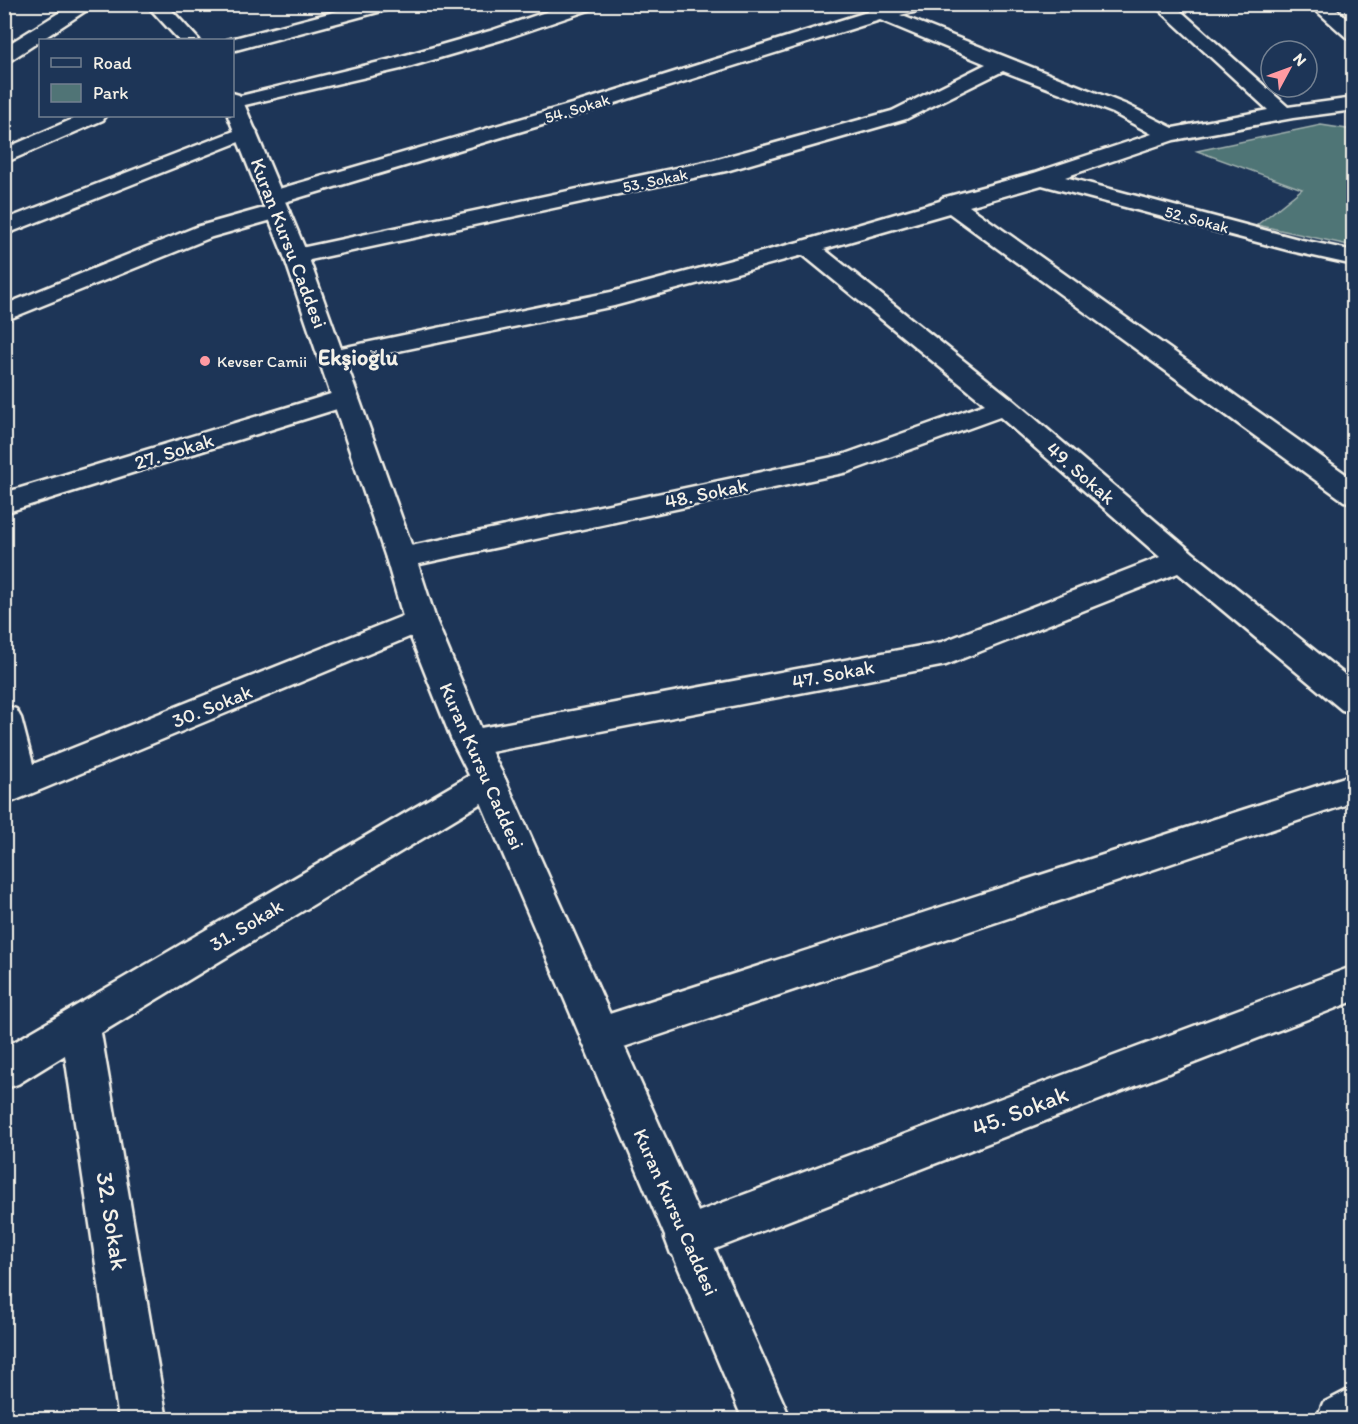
<svg xmlns="http://www.w3.org/2000/svg" width="1358" height="1424" font-family="Itim,sans-serif">
  <style>
    .green { fill: #507476; stroke: #a2b2af; stroke-width: 1.5 }
    .lines { fill: none; stroke-linecap: round; stroke-linejoin: round }
    .minor-casing { stroke: #f4f1e8; stroke-width: 5 }
    .secondary-casing { stroke: #f4f1e8; stroke-width: 5 }
    .minor { fill: #1d3557; fill-rule: evenodd }
    .secondary { fill: #1d3557; fill-rule: evenodd }
    .poi-dot { fill: #ff9aa2; stroke: #1d3557; stroke-width: 2 }
    .labels { text-anchor: middle; stroke-width: 5; stroke-linejoin: round; paint-order: stroke }
    .far-street-label { font-size: 16px; fill: #f4f1e8; stroke: #1d3557 }
    .far-poi-label { font-size: 16px; fill: #f4f1e8; stroke: #1d3557; text-anchor: start }
    .street-label { font-size: 20px; fill: #f4f1e8; stroke: #1d3557 }
    .far-district-label { font-size: 22px; font-weight: bold; fill: #f4f1e8; stroke: #1d3557 }
    .near-street-label { font-size: 24px; fill: #f4f1e8; stroke: #1d3557 }
  </style>
  <rect width="100%" height="100%" fill="#1d3557"/>
  <filter id="ink" filterUnits="userSpaceOnUse"><feTurbulence type="fractalNoise" baseFrequency=".0167" numOctaves="2"/><feDisplacementMap in="SourceGraphic" scale="12" xChannelSelector="R" yChannelSelector="G"/><feConvolveMatrix kernelMatrix="1 2 1 2 8 2 1 2 1" color-interpolation-filters="sRGB"/></filter>
  <g filter="url(#ink)">
    <path class="green" d="M1321,125l32,5v116l-96,-21 45,-36 -105,-38z"/>
    <g class="lines">
      <defs>
        <path id="minor" d="M73,4h23l-85,56 -7,2v-15z
          M364,4h32l-3,4 -161,43v-11h-5z
          M569,4h29l-3,4 -91,31 -99,29 -173,40v-10l160,-39 98,-28z
          M898,4h37l-3,4 -32,7 227,90 46,23 95,-18 -115,-106h20l115,103 66,-9v12l-61,8 -119,22 -109,37 237,63 52,11v14l-63,-14 -249,-66 -73,21 385,274v23l-10,-2 -395,-288 -125,36 189,151 180,153 161,129v31l-12,-3 -164,-137 -232,92 -476,91 -12,-4 -5,-9 5,-9 12,-4 472,-88 218,-85 -160,-140 -152,55 -447,96 -11,-3 -4,-7 4,-7 11,-3 441,-93 143,-51 -182,-149 -189,51 -283,59 -9,-3 -4,-5 4,-5 289,-60 188,-50 141,-41 2,-3 92,-25 118,-39 -39,-21 -110,-42 -97,48 -180,52 -430,92 -8,-2 -4,-5 4,-5 8,-2 418,-89 178,-49 94,-47 -106,-44 -284,89 -315,94 -8,2 -8,-2 -3,-5 3,-5 317,-92 285,-89 2,-4z
          M1309,4h21l24,20v16l-7,-2z
          M80,116h26l-3,4 -99,43v-14z
          M247,126l7,2 3,4 -3,4 -250,99v-15z
          M278,204l8,2 3,5 -3,5 -74,21 -208,84v-16l192,-78z
          M344,390l9,2 4,6 -4,6 -349,109v-20z
          M420,609l11,3 5,8 -5,8 -427,177v-100l12,4 5,9 12,46z
          M489,767l12,4 5,10 -5,10 -400,242 66,387h-48l-54,-365 -47,29 -14,5v-41l473,-277z
          M1354,774v28l-754,253 -14,-6 -6,-13 6,-13 14,-6z
          M1354,966v35l-667,259 -16,-6 -6,-16 6,-16 16,-6z
          M1354,1387v33h-38l7,-17z"/>
        <path id="secondary" d="M146,4h20l33,36h-20z
          M232,93l7,2 3,4 66,157 108,302 20,62 51,123 19,38 285,639h-48l-271,-639 -19,-38 -49,-123 -18,-62 -102,-302 -56,-140h4z"/>
      </defs>
      <use href="#minor" class="minor-casing"/>
      <use href="#secondary" class="secondary-casing"/>
      <use href="#minor" class="minor"/>
      <use href="#secondary" class="secondary"/>
    </g>
  </g>
  <circle class="poi-dot" cx="205" cy="361" r="6"/>
  <g class="labels">
    <g class="far-street-label">
      <text transform="translate(577 108) rotate(-17)" y="6">54. Sokak</text>
      <text transform="translate(655 180) rotate(-12)" y="6">53. Sokak</text>
      <text transform="translate(1197 219) rotate(15)" y="6">52. Sokak</text>
    </g>
    <g class="far-poi-label">
      <text x="217" y="367">Kevser Camii</text>
    </g>
    <g class="street-label">
      <text transform="translate(289 243) rotate(69)" y="7">Kuran Kursu Caddesi</text>
      <text transform="translate(174 451) rotate(-17)" y="7">27. Sokak</text>
      <text transform="translate(1081 473) rotate(41)" y="7">49. Sokak</text>
      <text transform="translate(706 493) rotate(-12)" y="7">48. Sokak</text>
      <text transform="translate(833 674) rotate(-11)" y="7">47. Sokak</text>
      <text transform="translate(212 706) rotate(-22)" y="7">30. Sokak</text>
      <text transform="translate(482 766) rotate(66)" y="7">Kuran Kursu Caddesi</text>
      <text transform="translate(246 925) rotate(-31)" y="7">31. Sokak</text>
      <text transform="translate(676 1212) rotate(66)" y="7">Kuran Kursu Caddesi</text>
    </g>
    <g class="far-district-label">
      <text x="358" y="365">Ekşioğlu</text>
    </g>
    <g class="near-street-label">
      <text transform="translate(1020 1111) rotate(-21)" y="8">45. Sokak</text>
      <text transform="translate(112 1221) rotate(81)" y="8">32. Sokak</text>
    </g>
  </g>
  <rect width="1358" height="1424" fill="none" stroke="#1d3557" stroke-width="24"/>
  <rect x="12" y="12" width="1334" height="1400" fill="none" stroke="#f4f1e8" stroke-width="2" filter="url(#ink)"/>
  <rect x="39" y="39" width="195" height="78" fill="#1d3557" stroke="#738091" stroke-width="1.5"/>
  <rect x="51" y="58" width="30" height="9" fill="#1d3557" stroke="#738091" stroke-width="1.5"/>
  <text x="93" y="69" font-size="18" fill="#f4f1e8">Road</text>
  <rect x="51" y="84" width="30" height="18" fill="#507476" stroke="#738091" stroke-width="1.5"/>
  <text x="93" y="99" font-size="18" fill="#f4f1e8">Park</text>
  <g transform="translate(1289 69) rotate(49)"><circle r="28" fill="#1d3557" stroke="#738091" stroke-width="1.5"/>
  <path d="M0-4.5L10 22L0 15L-10 22Z" fill="#ff9aa2"/>
  <text y="-9" font-size="16" font-weight="bold" text-anchor="middle" fill="#f4f1e8">N</text>
  </g>
</svg>
